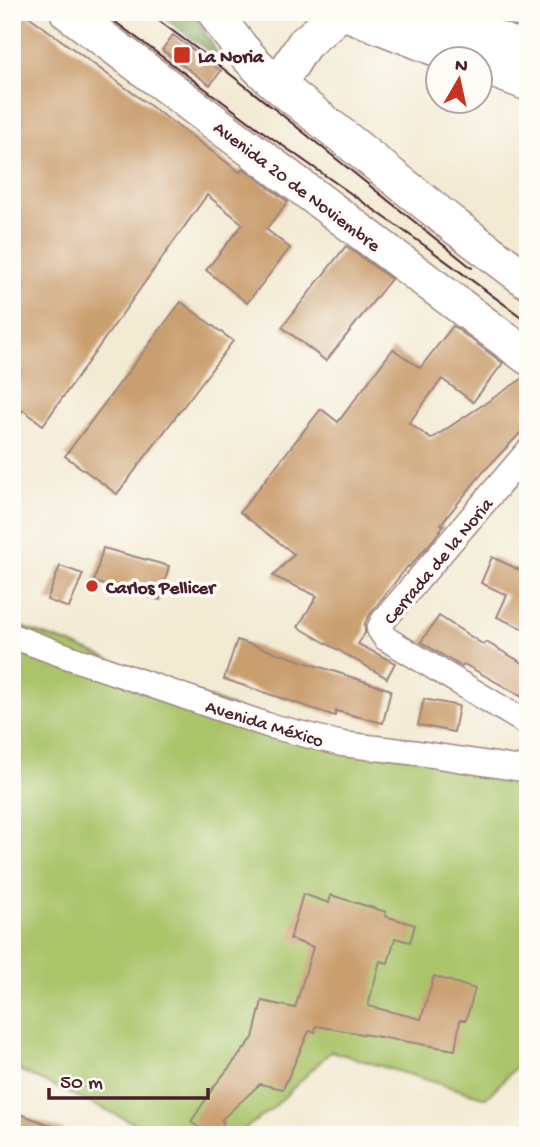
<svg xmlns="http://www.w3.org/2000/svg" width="540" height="1147" font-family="'Gochi Hand',sans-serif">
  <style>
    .green { fill: #aac46b; stroke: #7a724b; stroke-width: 2 }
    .forest { fill: #87aa5f; stroke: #686445; stroke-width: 2 }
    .building { fill: #ca9f6f }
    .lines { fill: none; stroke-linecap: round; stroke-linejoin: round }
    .minor-casing { stroke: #9e847f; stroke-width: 27 }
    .secondary-casing { stroke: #9e847f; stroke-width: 38 }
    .minor { stroke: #fff; stroke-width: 24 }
    .secondary { stroke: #fff; stroke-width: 35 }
    .tram { stroke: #4a1f2b; stroke-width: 2 }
    .poi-dot { fill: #c8321e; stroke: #fdfcf7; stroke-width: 2.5 }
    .labels { text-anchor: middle; stroke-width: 7; stroke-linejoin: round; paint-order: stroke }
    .poi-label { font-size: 19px; font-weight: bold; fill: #4a1f2b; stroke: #fdfcf7; text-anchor: start }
    .street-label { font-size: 19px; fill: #4a1f2b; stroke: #fdfcf7 }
  </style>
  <rect width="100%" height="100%" fill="#fdfcf7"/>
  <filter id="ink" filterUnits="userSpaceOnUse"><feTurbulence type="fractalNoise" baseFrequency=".0143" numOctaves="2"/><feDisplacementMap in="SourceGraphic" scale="14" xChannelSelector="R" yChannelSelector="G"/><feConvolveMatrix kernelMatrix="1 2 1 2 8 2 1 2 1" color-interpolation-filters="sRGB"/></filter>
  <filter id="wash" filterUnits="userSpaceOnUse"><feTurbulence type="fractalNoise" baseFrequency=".00686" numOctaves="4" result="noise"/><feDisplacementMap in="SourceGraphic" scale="28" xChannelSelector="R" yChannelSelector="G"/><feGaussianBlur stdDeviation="1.57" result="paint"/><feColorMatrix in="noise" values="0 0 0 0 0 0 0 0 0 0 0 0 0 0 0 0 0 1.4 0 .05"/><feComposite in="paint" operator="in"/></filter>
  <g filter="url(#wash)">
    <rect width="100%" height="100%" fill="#f3ead3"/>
    <path class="green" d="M12,624l56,19 205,80 255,47v285l-42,43 -155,-47 -58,57 -36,27h-77l-148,-68z"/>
    <path class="forest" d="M157,12h36l29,49z"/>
    <g id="blocks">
      <path class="building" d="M12,12h11l217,160 3,-4 45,34 -22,27 24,19 -43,55 -41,-33 37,-46 -36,-29 -164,230 -20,-15 -11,14z
        M173,35l48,36 -11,14 -48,-35z
        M346,246l45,33 -65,82 -44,-34z
        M181,302l52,39 -116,153 -52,-38z
        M453,326l50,37 -30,39 -31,-23 -33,44 22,16 94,-62h3v48l-44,46 -43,53 3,1 -12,16 -23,26 -1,-1 -38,48 -5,9v10l-7,11 37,19 -8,15 -89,-51 19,-31 -44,-20 21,-22 -54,-42 81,-103 17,13 55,-73 27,19z
        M103,548l66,18 -9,34 -66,-18z
        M492,557l36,17v57l-31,-14 10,-22 -26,-12z
        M60,566l23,8 -14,34 -22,-8z
        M439,616l45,29 2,-3 42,24v34l-64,-36 -2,3 -41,-25z
        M237,640l154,50 -8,33 -47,-12 -1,5 -111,-37z
        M424,699l35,7 -5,26 -36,-7z
        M303,894l26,9 2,-8 55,17 -1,4 30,9 -5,17 -15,-4 -7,25 -8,-2 -12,45 53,13 13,-43 41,13 -9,31h-6l-5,30 -139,-24 -1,6 -6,-1 -26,58 -23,-5 -39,36 3,2 -10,13h-4l-19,-13 24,-37 38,-47 9,-37 33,7 18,-61 -23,-8z
        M12,1111l59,22v2h-59z"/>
    </g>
  </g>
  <g filter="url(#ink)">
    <use href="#blocks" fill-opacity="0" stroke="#9e847f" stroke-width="2"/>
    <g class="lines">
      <defs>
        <path id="minor" d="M528,451l-145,170 -4,8 6,9 143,86
          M12,636l54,20 201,69 75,19 76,9 110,17"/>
        <path id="secondary" d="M68,12l460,345
          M215,12c17,28 38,52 63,73l178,142 72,54
          M344,12l122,48
          M425,12l103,39
          M480,65l48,18
          M278,85l26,-41 37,-32"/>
      </defs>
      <use href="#minor" class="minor-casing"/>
      <use href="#secondary" class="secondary-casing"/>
      <use href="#minor" class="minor"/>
      <use href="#secondary" class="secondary"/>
      <path class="tram" d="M102,12l160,119 162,114 104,77
        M147,12l69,51 61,48 195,157"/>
    </g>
  </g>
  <g class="poi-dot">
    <rect x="173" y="46" width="18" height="18" rx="3.5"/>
    <circle cx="92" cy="586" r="7"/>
  </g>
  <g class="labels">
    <g class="poi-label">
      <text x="198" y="62">La Noria</text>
      <text x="106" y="593">Carlos Pellicer</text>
    </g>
    <g class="street-label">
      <text transform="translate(298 185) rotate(37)" y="7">Avenida 20 de Noviembre</text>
      <text transform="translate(437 560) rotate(-50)" y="7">Cerrada de la Noria</text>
      <text transform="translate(265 722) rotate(17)" y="7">Avenida México</text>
    </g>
  </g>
  <rect width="540" height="1147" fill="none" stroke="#fdfcf7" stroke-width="42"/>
  <g transform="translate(459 80) rotate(9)"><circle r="33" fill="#fdfcf7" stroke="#b5a4a5" stroke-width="2"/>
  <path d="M0-5L12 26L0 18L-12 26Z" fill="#c8321e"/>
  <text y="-10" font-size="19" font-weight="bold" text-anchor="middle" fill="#4a1f2b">N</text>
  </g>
  <path d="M49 1088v10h159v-10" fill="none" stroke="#4a1f2b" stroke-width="3.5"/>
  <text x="60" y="1088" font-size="21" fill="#4a1f2b" stroke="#fdfcf7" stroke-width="5" paint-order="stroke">50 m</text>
</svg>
